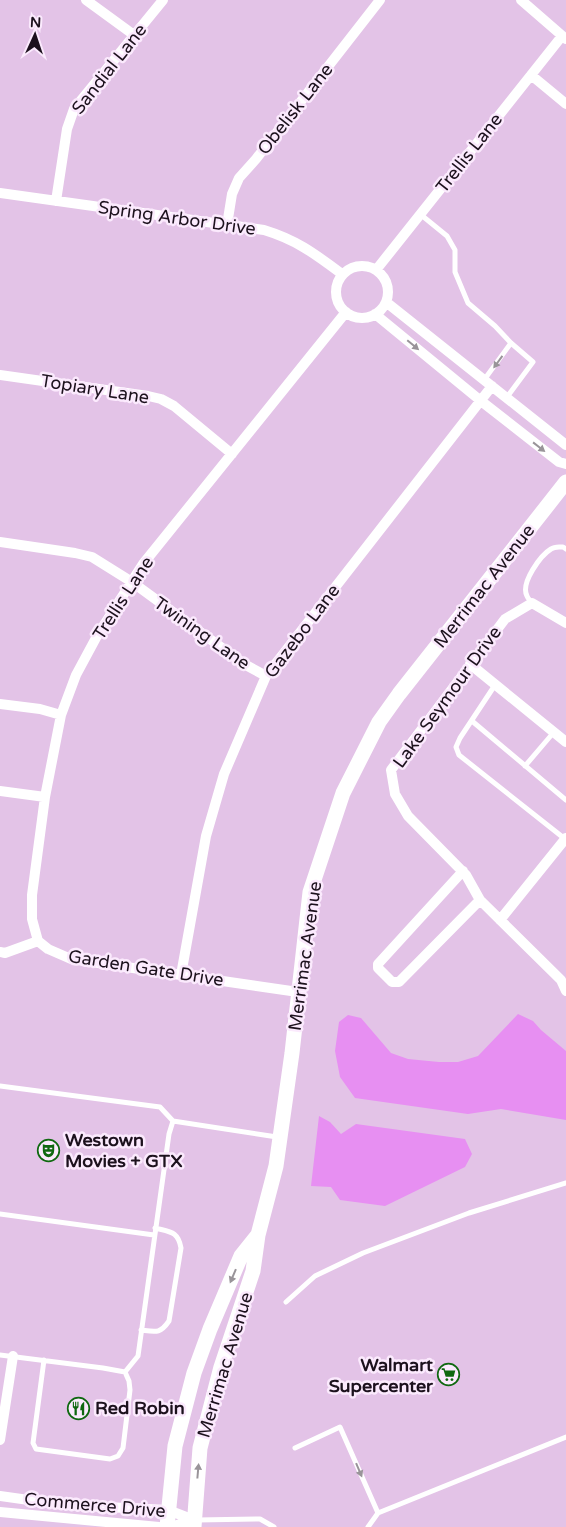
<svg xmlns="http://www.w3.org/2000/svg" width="566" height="1527" font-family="'Varela Round',sans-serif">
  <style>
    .water { fill: #e78ff2 }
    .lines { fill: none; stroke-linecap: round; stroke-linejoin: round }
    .lane { stroke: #fff; stroke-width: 5 }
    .street { stroke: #fff; stroke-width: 10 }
    .secondary { stroke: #fff; stroke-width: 15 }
    .oneway { fill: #999499 }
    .labels { text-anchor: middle; stroke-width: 5; stroke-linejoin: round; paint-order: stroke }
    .street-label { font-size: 18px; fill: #1c111d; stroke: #fbeafd }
    .poi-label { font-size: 18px; font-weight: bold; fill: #1c111d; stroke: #fbeafd; text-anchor: start }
  </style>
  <rect width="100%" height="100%" fill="#e3c3e7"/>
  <path class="water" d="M518,1014l15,7 8,9 25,21v69l-65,-11 -33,5 -113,-16 -15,-21 -5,-26 4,-29 9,-7 13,3 30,35 17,6 31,3h19l20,-6z
    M319,1116l11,6 11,12 15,-10 109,15 7,15 -7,13 -80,39 -45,-6 -9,-13 -20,-1z"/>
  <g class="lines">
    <path class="lane" d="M420,214l27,22 8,14v22l13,31 27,23 16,17 22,19 -26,35
      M484,380l27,-37
      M532,603c-2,-3 -4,-4 -5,-7 -7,-13 14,-41 24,-47 4,-3 8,-2 12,-2l3,2
      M495,685l-35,53 -4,9 3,8 106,84
      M472,721l94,79
      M525,766l29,-34
      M0,1086l160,21 13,14 104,16
      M0,1214l154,21
      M286,1302l29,-26 48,-23 106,-40 97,-30
      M141,1330c15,2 19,4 28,-9l12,-73c-3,-17 -11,-16 -26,-20
      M0,1355l103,13 22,4 13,-16 31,-222 4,-13
      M44,1360l-11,83 3,6 74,10 8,-3 5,-8 7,-58 -1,-9 -4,-9
      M295,1448l45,-21 38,86
      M197,1520l63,-1 14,8
      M368,1527l10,-14 188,-76"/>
    <path class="street" d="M86,0l48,35
      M521,0l45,39
      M531,75l35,29
      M0,193l264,37c33,10 51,24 78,44
      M56,201l11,-72 7,-20 89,-109
      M227,225l5,-31 7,-16 17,-19 124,-159
      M336 292a26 26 0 1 1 52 0a26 26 0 1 1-52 0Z
      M376,270l186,-234
      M386,302l180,143
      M375,314l106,87 78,61 7,2
      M0,375l148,21 13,3 13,7 58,48
      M0,542l75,11 17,4 40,25 112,82 22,12
      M566,623l-34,-20 -27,16 -114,151 4,24 13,22 58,59 14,25 81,80 5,11
      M470,664l96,78
      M0,704l40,5 21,6
      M0,791l45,6
      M463,871l-85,93v4l14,14h7l81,-82
      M500,920l66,-82
      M38,941l-6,-22v-24l13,-98 16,-82 15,-40 21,-39 46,-72 203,-252
      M38,941l10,8 23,10 227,33
      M0,952l5,1 33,-12
      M181,975l25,-139 18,-62 42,-98 226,-290
      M0,1440l13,-84
      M0,1496l64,9 104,5 26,10
      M0,1512l159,15
      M170,1527l24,-7"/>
    <path class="secondary" d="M167,1527l8,-81 19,-73 16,-44 31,-73 16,-20
      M194,1527l6,-79 21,-81 32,-96 5,-36 18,-69 16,-113 18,-161 33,-99 36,-71 20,-28 167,-212"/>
  </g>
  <defs><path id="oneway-solid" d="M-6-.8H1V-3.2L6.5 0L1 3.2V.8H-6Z" transform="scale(1.25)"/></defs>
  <g class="oneway">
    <use href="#oneway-solid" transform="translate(413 345) rotate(40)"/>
    <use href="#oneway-solid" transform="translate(498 362) rotate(126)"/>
    <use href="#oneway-solid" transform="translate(539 447) rotate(38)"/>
    <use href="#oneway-solid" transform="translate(233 1276) rotate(113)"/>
    <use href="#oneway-solid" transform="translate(359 1470) rotate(67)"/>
    <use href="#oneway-solid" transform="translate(198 1471) rotate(-85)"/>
  </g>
  <defs>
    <symbol id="theatre-ring" viewBox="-11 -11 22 22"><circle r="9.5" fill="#fbeafd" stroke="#0f6810" stroke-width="1.5"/><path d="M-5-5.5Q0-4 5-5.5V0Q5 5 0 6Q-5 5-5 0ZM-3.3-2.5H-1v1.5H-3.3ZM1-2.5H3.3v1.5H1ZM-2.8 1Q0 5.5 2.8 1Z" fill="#0f6810"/></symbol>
    <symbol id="supermarket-ring" viewBox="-11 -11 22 22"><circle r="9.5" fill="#fbeafd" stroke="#0f6810" stroke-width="1.5"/><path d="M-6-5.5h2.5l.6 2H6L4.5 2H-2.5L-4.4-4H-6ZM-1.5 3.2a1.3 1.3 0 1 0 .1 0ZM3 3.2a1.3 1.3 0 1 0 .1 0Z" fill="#0f6810"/></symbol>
    <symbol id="restaurant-ring" viewBox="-11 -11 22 22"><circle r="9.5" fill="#fbeafd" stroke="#0f6810" stroke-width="1.5"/><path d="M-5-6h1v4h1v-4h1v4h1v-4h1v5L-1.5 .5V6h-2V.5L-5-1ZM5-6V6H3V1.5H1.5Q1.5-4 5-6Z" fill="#0f6810"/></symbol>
  </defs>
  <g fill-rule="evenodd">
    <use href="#theatre-ring" x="36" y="1138" width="25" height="25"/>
    <use href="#supermarket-ring" x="436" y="1362" width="25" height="25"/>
    <use href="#restaurant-ring" x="66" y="1396" width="25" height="25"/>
  </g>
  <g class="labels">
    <g class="street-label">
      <text transform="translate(109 69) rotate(-52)" y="6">Sandial Lane</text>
      <text transform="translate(295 109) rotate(-52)" y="6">Obelisk Lane</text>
      <text transform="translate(469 153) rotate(-52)" y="6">Trellis Lane</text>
      <text transform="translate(177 218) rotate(8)" y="6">Spring Arbor Drive</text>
      <text transform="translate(95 389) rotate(9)" y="6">Topiary Lane</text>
      <text transform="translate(484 586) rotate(-52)" y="6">Merrimac Avenue</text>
      <text transform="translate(123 598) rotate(-57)" y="6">Trellis Lane</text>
      <text transform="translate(302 631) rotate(-53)" y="6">Gazebo Lane</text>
      <text transform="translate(202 633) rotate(35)" y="6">Twining Lane</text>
      <text transform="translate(447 697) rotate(-54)" y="6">Lake Seymour Drive</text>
      <text transform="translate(305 956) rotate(-82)" y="6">Merrimac Avenue</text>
      <text transform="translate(146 968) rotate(9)" y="6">Garden Gate Drive</text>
      <text transform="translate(225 1365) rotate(-73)" y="6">Merrimac Avenue</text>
      <text transform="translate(95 1505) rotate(5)" y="6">Commerce Drive</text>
    </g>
    <g class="poi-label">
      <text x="65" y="1146">Westown<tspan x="65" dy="21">Movies + GTX</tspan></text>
      <text x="433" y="1371" text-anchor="end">Walmart<tspan x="433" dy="21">Supercenter</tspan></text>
      <text x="95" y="1414">Red Robin</text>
    </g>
  </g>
  <g transform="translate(35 35) rotate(3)" stroke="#fbeafd" stroke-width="4" paint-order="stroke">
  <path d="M0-4L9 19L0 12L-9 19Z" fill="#1c111d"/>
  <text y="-8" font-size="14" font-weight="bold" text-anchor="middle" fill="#1c111d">N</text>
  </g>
</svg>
